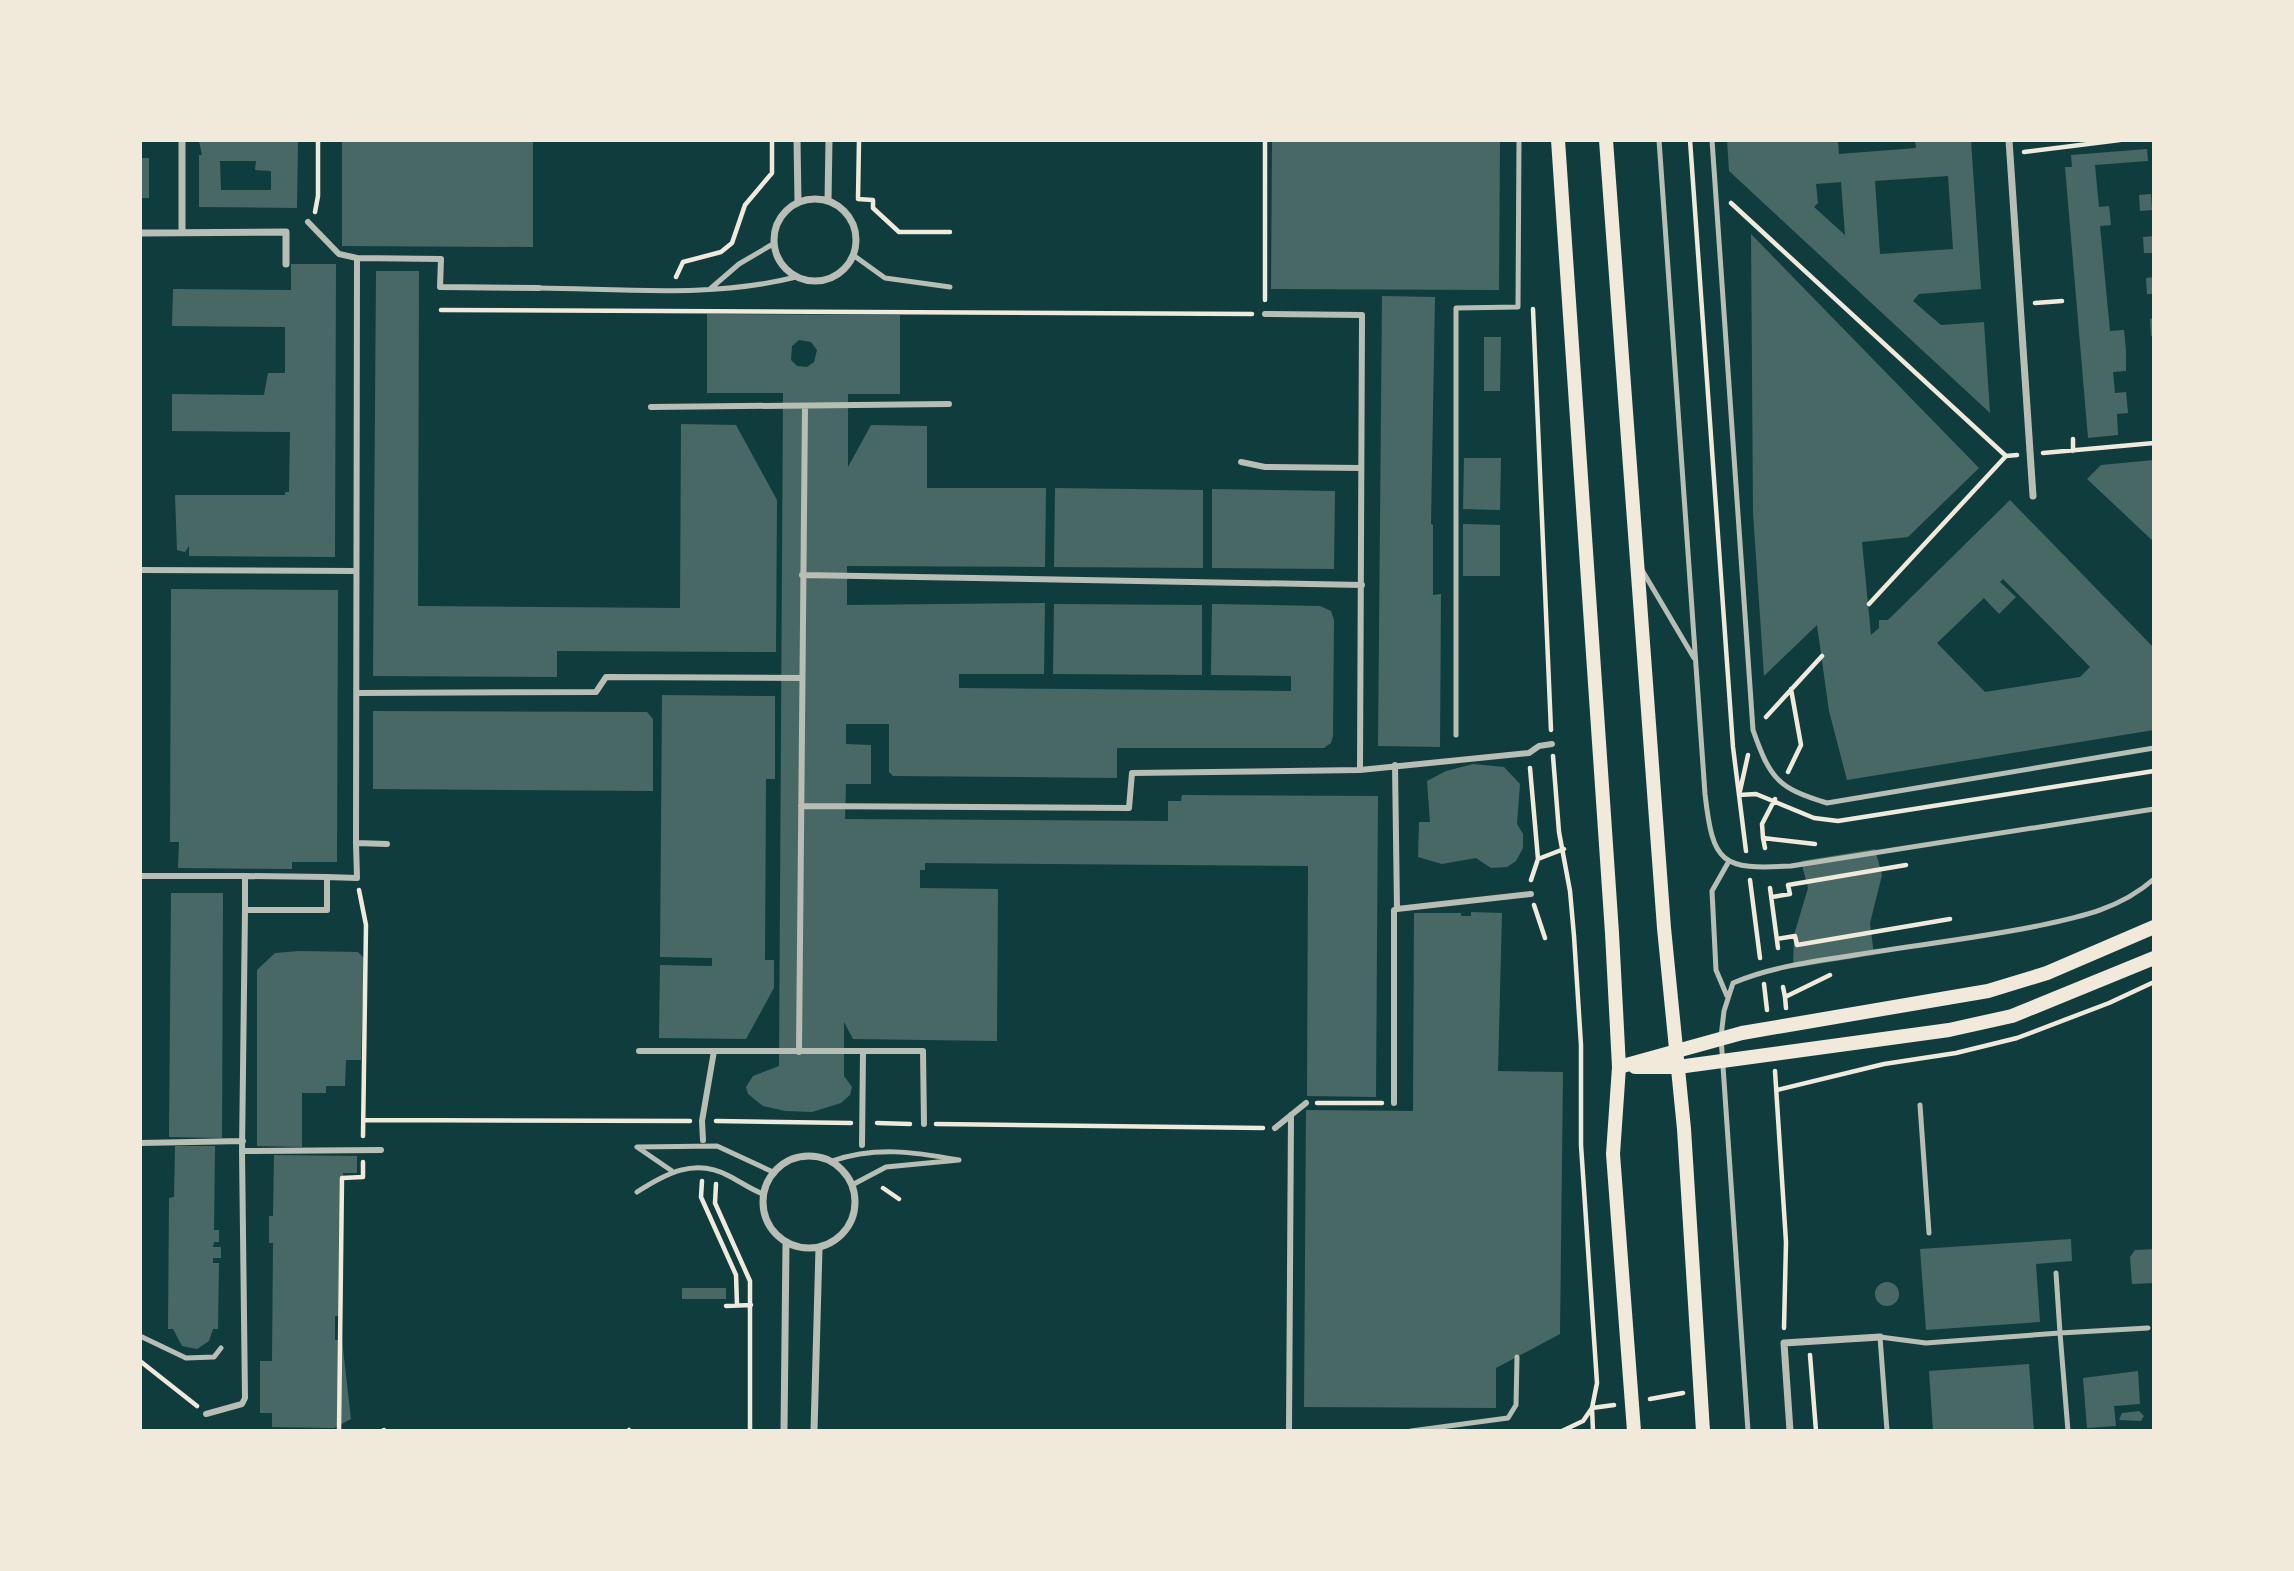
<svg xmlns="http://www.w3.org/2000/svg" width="2294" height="1571" font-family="Barlow,sans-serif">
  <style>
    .building { fill: #486865; fill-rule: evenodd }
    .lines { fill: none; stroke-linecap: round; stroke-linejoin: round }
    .path { stroke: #f1e9da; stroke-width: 4.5 }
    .service { stroke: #b8beb3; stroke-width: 5 }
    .pedestrian { stroke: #b8beb3; stroke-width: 6 }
    .minor { stroke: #b8beb3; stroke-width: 7 }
    .secondary { stroke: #f1e9da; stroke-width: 14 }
  </style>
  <rect width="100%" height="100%" fill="#0f3d3e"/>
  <path class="building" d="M298,140l-1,68 -98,-1v-52h3l-3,-14zM220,161h36l-1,9 16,1v19h-50z
    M342,140h191v107l-191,-1z
    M1272,140h228l-1,150 -228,-1z
    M1727,140h111l1,14 77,-6 -1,-8h56l10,149 -62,5 -6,7 28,24 43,-3 6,91 -261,-242zM1948,176l5,73 -73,5 -5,-73zM1841,182l4,53 -31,-28 4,-4 -2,-19z
    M2147,149l1,12 -53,4 4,42 10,-1 2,19 -11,1 10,105 14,-1 2,20v21l-13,1 2,21 11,-1 2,21 -11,1 1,21 -30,3 -23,-271h7l-1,-12z
    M140,158h9v40h-9z
    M2151,194l1,16 -12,1 -1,-16z
    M1751,234l228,234 -71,69 -46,5 9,93 8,-7v-8h9l122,-120 144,148v82l-307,50 -18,-69 -12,-86 -53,51 -11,-163zM2003,579l87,88 -10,10 -95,15 -48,-49 47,-45 15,16 17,-17 -16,-15z
    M2154,236v17h-10l-1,-16z
    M291,264h45l-1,293 -146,-1v-10l-4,6 -8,-2 -2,-55h110v-3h4l1,-60 -118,-1v-37l92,1 4,-22h17v-46l-113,-1 1,-37 118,1z
    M376,271h43l-1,335 262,2 1,-184 55,1 41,75 -1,152 -219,-1v26l-184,-1z
    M2154,277v17h-7l-1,-16z
    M1382,296l53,1 -4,227 2,1v70l8,-1 -1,153 -62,-1z
    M707,314l193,1v79h-52v73l23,-42 56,1v62h119l-1,79 -198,-1v39l198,-2 -1,71h-85v14l332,3v-15l-80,-1 1,-71 108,2 11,5 3,9 -1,116 -2,7 -7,5h-207v30l-224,-2 -4,-4v-48h-43v20l25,1v39h-25l-1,35 323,2v-20h13l1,-6 196,1 -2,301 -69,-1 1,-230 -383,-3v7h-5v18l78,1 -1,152 -144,-2 -9,-17v54l8,11 -2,8 -9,8 -29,9 -27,-1 -22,-5 -15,-12 -2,-7 7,-11 26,-10 4,-673h-76zM799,340l12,2 6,8 -3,12 -7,5 -10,-1 -6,-6 1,-14z
    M2154,318v17l-3,1 -1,-17z
    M1484,337h17l-1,54h-16z
    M1464,458h37l-1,52 -37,-1z
    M2154,460v82l-67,-63 14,-14z
    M1055,488l148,2v78l-149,-1z
    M1212,489l123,2 -1,78 -122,-1z
    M1463,524l37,1v51h-37z
    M171,589l167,1 -1,272h-45v7l-114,-1 1,-26h-9z
    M1054,604l148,1v70l-149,-1z
    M662,695l113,1v83h-9l-1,181h9v28l-28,51 -87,-1 1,-73 52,1v-8l-52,-1z
    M373,711l274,1 6,7v72l-280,-2z
    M1473,764l31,3 16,17 -3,40 6,10v14l-7,13 -9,6 -16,1 -15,-10 -34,6 -24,-7 1,-35h11l-3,-41 19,-10z
    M1875,849l7,26 -12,48 4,32 -81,13 1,-33 14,-47 -7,-27z
    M171,893h52l-1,245 -53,-1z
    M1471,912l31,1 -4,158 65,1 -3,262 -64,34v40l-192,-1 2,-297 107,1 1,-198h47v3h10z
    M299,951l59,1 6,6 -3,102h-15l-1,26h-19v7h-24v54l-45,-1v-176l18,-17z
    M175,1146h40l-1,84h5v12h-5l-1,5h8v11h-8v5h6l-1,66h-5l-4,12 -12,8 -15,-3 -9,-17h-5l1,-131 5,-1z
    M274,1155l83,1v17h-14l-1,143h-7v24h7l9,79 -17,9 -62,-1v-14h-12v-52h12l1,-118h-4v-27h4z
    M2071,1239l1,22 -36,3 4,58 -114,8 -6,-81z
    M2154,1249v34l-22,1 -2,-27 5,-7z
    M1875 1294a12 12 0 1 1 24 0a12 12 0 1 1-24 0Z
    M682,1288h44v11h-44z
    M2029,1364l5,67h-101l-4,-60z
    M2138,1371l2,33 -26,2 2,20 -29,2 -4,-50z
    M2139,1411l5,5 -3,5 -22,-1 3,-7z"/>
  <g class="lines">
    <path class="path" d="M859,140l-1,59 15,1v8l26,24h51
      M1265,140v160
      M1690,140l43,607 13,104
      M2024,152l96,-12
      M1731,203l275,253
      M315,212l3,-16v-56
      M676,277l7,-15 38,-10 11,-9 13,-38 27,-32v-33
      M2035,303l27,-2
      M1533,309l18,421
      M441,310l811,4
      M2073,439v12
      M2043,453l111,-10
      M1869,604l137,-148 11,-1
      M1766,717l56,-61
      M1553,756l6,76 11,59 4,45 7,109v100l16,238 -5,25 1,23
      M1530,768l8,91 -7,21
      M1788,772l13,-27 -10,-56
      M1740,791l8,-36
      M1739,795l17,-1 58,24 24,3 316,-50
      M1775,799l-13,25 1,14 52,6
      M1763,838l2,10
      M1538,859l26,-10
      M1750,880l10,78
      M1770,888l8,60
      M359,890l7,35 -3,211
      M1772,897l18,-3 -2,-9 118,-20
      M1534,905l11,33
      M1777,939l18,-3 2,9 153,-26
      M1764,984l3,26
      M1783,987l2,10
      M1786,1008l-1,-11 45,-22
      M1775,1071l11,171 -2,86
      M1777,1090l107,-26 72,-11 61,-15 92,-35 45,-21
      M1317,1103h65
      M364,1120l326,1
      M716,1121l135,2
      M877,1123l33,1
      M936,1124l327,4
      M702,1181l-1,16 35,78 1,30
      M716,1184l-1,19 35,78v150
      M883,1188l16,11
      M726,1306l25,-1
      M1810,1355l6,76
      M140,1361l57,45
      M1650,1399l33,-6
      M629,1430l1,1
      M339,1431l3,-253 21,-1v-15
      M382,1431l2,-1
      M1562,1431l21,-10 9,-13 22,-3"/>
    <path class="service" d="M1659,140l46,654c8,70 16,76 86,72l363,-57
      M1712,140l41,590c17,48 24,58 74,73l327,-55
      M853,255l32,23 65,9
      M539,288c85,1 174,10 257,-11
      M710,289l29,-25 34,-20
      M1642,570l52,88
      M1456,735v-427l62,-1 1,-167
      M1727,996l-11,-26 -4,-79 17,-30
      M1920,1105l9,128
      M832,1161c44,-15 82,-9 127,-1l-73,7 -34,18
      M672,1171l-35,-24 80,-1 56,26
      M637,1192c28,-18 58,-35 92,-16 12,6 21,13 34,18
      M2056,1273l4,60 88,-5
      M140,1336l46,22 28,-1 7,-9
      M1411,1431l97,-13 8,-13 1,-48
      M1748,1431l-27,-394 3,-26 9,-28c35,-15 72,-20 109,-26 65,-11 131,-18 195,-31 43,-9 83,-17 117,-47
      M1887,1431l-7,-94 46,6 134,-10 8,98"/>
    <path class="pedestrian" d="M308,222l31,32 18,4
      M1265,314l97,1 -2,455
      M651,407l298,-3
      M1241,462l24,5 96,1
      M140,570l216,1
      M802,575l560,10
      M357,693l239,-1 10,-15 196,1
      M801,806l328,2 3,-35 228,-3 169,-17 10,-7 13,-2
      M387,844l-31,-1 1,-585 84,1 -1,28 99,1
      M140,876h105v34
      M245,876l82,1
      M1397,909l134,-15
      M639,1051h284l1,73
      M799,1052l6,-645
      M1394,1103v-193l3,-1 -2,-144
      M1275,1128l31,-25
      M703,1140l-1,-19 12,-70
      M140,1143l103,-2
      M862,1145l1,-93
      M242,1151l139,-1
      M206,1414l36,-10 3,-6 -3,-247 3,-241h82v-33l30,1 -1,-35
      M1289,1431l2,-316"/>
    <path class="minor" d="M182,140v92
      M797,140l1,62
      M2009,140l24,356
      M774 240a41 41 0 1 1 82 0a41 41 0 1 1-82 0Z
      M828,201l1,-61
      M140,233l146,-1v32
      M763 1202a46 46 0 1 1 92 0a46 46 0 1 1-92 0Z
      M784,1431l2,-188
      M814,1431l5,-183
      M1790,1431l-6,-88 96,-6"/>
    <path class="secondary" d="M1558,140l54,793 7,134 -6,87 21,277
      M1606,140l58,788 20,201 19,302
      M1619,1067l123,-34 246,-42 59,-18 107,-46
      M1635,1067h43l271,-37 63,-14 142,-58"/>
  </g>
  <rect width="2294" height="1571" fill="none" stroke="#f1e9da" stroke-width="284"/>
</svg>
